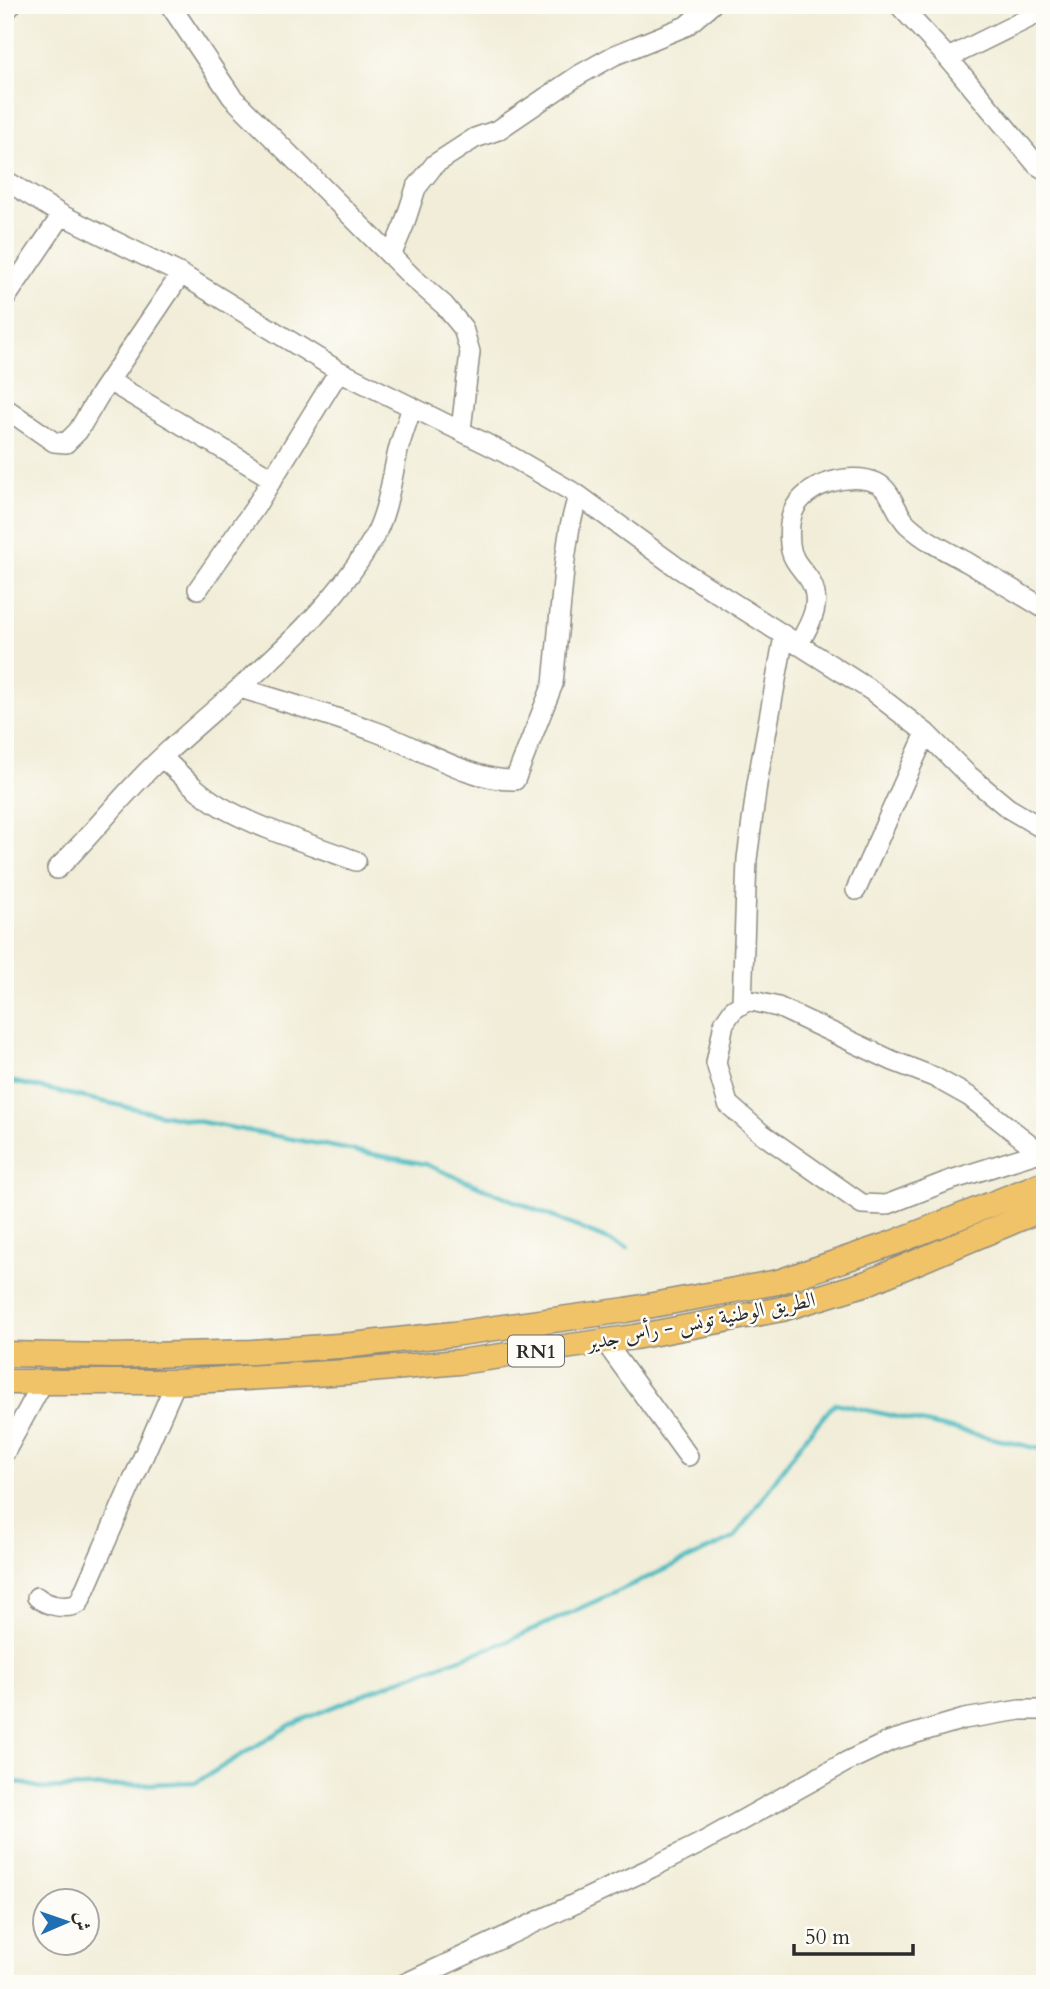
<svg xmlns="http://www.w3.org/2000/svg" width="1050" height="1989" font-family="Cardo,Amiri,serif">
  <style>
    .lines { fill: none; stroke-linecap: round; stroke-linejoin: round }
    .stream { stroke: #4abac0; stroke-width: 4.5 }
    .minor-casing { stroke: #8e8c82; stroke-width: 22 }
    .major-casing { stroke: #8e8c82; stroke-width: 27 }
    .minor { stroke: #fff; stroke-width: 19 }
    .major { stroke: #f1c369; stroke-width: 24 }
    .labels { text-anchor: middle; stroke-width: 5; stroke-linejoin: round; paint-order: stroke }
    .shield { fill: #fdfcf7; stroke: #6a6a68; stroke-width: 2 }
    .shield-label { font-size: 19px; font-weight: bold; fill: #2b2b2b }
    .street-label { font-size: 21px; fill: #2b2b2b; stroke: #fdfcf7 }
  </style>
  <rect width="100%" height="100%" fill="#fdfcf7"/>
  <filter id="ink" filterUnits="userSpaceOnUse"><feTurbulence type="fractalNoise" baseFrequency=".0143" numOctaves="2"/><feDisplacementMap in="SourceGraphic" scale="14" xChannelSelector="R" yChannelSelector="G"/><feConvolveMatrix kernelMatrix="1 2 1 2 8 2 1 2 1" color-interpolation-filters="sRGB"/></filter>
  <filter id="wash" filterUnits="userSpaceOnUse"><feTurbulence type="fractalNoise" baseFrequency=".00686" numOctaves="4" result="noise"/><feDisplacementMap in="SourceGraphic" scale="28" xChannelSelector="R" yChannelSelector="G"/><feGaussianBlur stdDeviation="1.57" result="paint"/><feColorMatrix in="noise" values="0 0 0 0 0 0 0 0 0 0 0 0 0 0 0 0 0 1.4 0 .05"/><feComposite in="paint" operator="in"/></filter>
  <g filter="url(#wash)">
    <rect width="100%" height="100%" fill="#f1edd8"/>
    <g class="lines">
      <path class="stream" d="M5,1080l154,34 266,50 203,84
        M5,1779l39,10 153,-7 95,-58 104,-43 110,-39 228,-104 71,-100 30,-35 210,47"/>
    </g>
  </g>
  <g filter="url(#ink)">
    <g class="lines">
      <defs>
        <path id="minor" d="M170,5l62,92 180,180 32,28 19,23 7,24 -9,78
          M899,5l49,53 89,107 8,5
          M5,12l6,-7
          M948,58l97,-48
          M5,180l57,35 119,59 158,97 166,82 73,42 100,73 194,123 54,42 41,41 41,34 37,22
          M391,256l13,-31 12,-37 19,-24 40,-26 23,-8 81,-55 36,-20 71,-29 25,-21
          M5,299l57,-84
          M109,381l164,98
          M5,408l49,34 12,1 12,-12 22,-37 81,-120
          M198,589l56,-80 85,-138
          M798,645c13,-22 27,-45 9,-69 -8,-10 -16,-18 -17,-32 -1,-10 -1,-22 3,-32 11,-28 57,-41 84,-29 16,8 18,30 31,42 18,16 38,26 59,37 26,16 52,31 78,47
          M240,688c45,14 90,27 134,43 40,14 99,51 141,49l38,-96 12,-124 5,-34 8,-31
          M162,757c18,17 36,36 58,49 42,24 91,38 136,55
          M57,869c37,-36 68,-78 106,-113 73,-68 159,-129 210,-217 16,-29 18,-61 26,-92 4,-14 9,-27 13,-40
          M856,890l70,-157
          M742,1003l5,-144 10,-75 27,-148
          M1040,1152l-92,29 -62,24 -24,-1 -101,-71 -33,-29 -12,-41 8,-40 9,-13 15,-10 30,7 115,54 41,16 36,20 75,59
          M605,1342l83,114
          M5,1452l38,-70
          M37,1597c10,9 30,13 42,6l97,-221
          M404,1984l247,-116 50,-25 145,-81 44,-21 74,-22 56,-9h25"/>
        <path id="major" d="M5,1354l110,2 137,-4 100,-7 101,-11 173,-24 152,-28 115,-39 152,-60
          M5,1382h171l171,-10 112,-10 176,-25 147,-28 85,-26 178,-75"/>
      </defs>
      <use href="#minor" class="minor-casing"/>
      <use href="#major" class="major-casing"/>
      <use href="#minor" class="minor"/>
      <use href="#major" class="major"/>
    </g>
  </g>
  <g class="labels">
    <rect class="shield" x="508" y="1335.5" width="56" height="31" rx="5"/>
    <g class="shield-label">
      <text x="536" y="1358">RN1</text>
    </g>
    <g class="street-label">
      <text transform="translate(701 1321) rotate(-11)" y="7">الطريق الوطنية تونس - رأس جدير</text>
    </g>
  </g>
  <rect width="1050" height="1989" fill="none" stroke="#fdfcf7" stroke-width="28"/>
  <g transform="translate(66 1922) rotate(88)"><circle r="33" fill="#fdfcf7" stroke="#a9a8a5" stroke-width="2"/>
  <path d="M0-5L12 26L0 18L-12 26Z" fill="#1f6fb2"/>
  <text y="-10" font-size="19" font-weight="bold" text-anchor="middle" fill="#2b2b2b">ش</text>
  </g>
  <path d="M794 1944v10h119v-10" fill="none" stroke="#2b2b2b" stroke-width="3.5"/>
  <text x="805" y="1944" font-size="21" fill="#2b2b2b" stroke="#fdfcf7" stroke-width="5" paint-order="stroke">50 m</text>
</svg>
